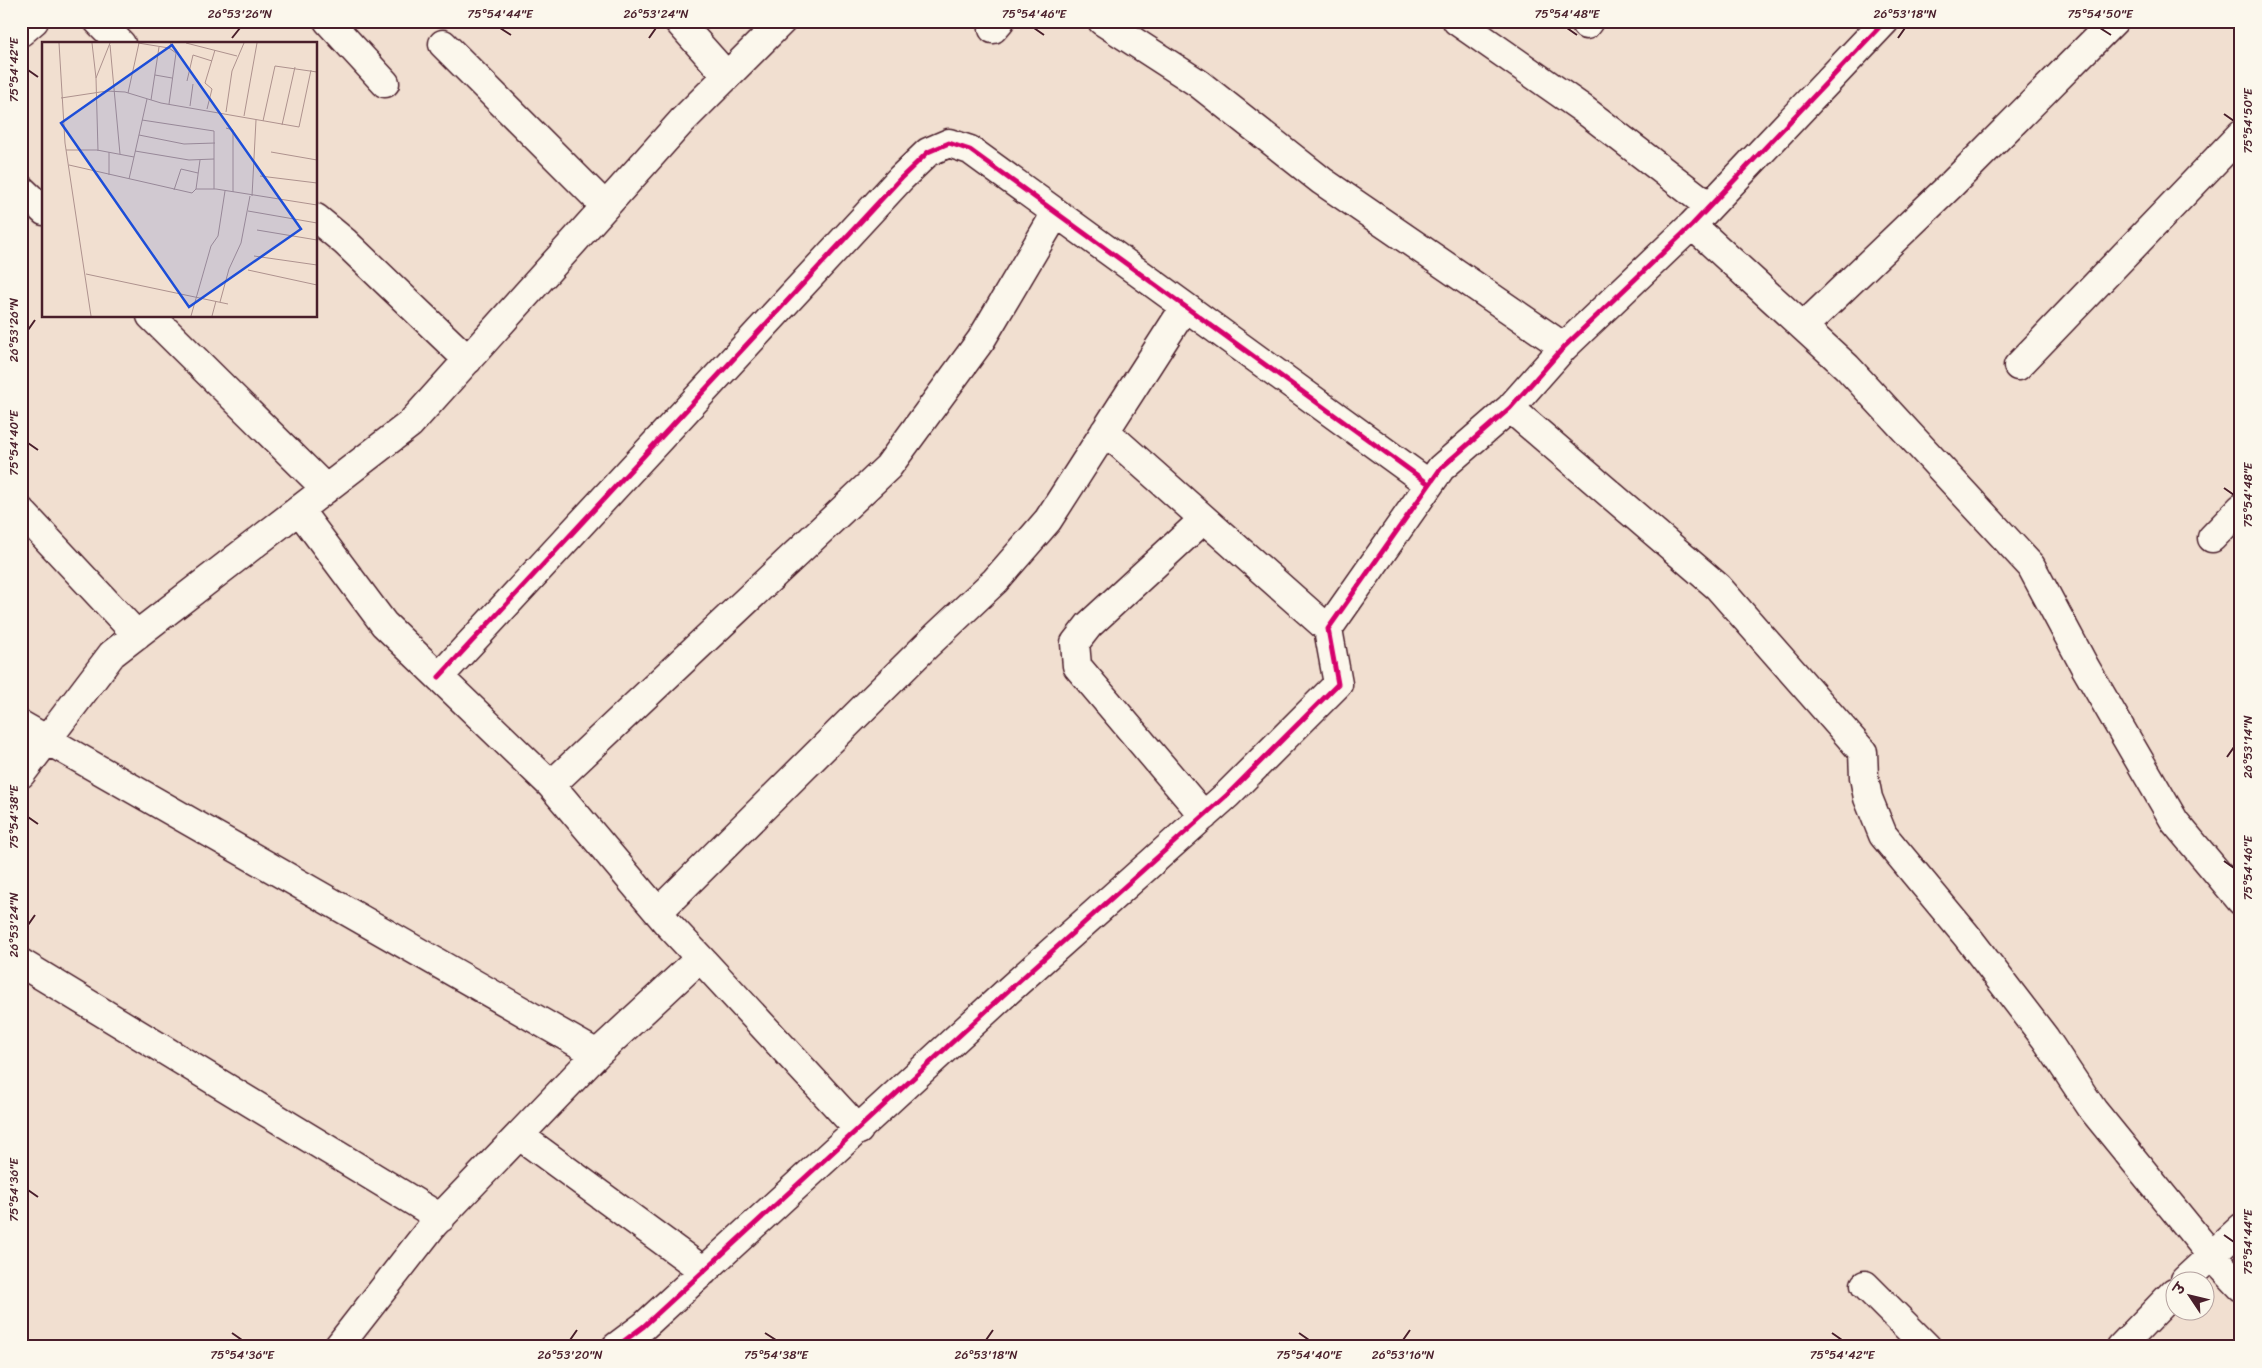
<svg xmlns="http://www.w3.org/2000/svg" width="2262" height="1368" font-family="Sriracha,'Playpen Sans Deva',sans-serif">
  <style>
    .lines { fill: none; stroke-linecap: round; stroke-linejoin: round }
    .minor-casing { stroke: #4a1f2b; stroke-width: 31 }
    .minor { stroke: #fbf7ec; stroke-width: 28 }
    .cycleway-casing { stroke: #fbf7ec; stroke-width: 8 }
    .cycleway { stroke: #d6006c; stroke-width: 5 }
    .ticks { fill: none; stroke: #4a1f2b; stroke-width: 2 }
    .inset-road { fill: none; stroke: #ae928e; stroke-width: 1 }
    .view { fill: #1d4ed8; fill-opacity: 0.15; stroke: #1d4ed8; stroke-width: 2.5 }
    .inset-edge { fill: none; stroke: #4a1f2b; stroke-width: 2.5 }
    .neatline { fill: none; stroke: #4a1f2b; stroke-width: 2 }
    .ticks-label { font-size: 12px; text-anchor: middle; fill: #4a1f2b }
  </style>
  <rect width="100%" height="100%" fill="#f1dfd0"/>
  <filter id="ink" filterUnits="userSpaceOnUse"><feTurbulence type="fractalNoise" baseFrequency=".02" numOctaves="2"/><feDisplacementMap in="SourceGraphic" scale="10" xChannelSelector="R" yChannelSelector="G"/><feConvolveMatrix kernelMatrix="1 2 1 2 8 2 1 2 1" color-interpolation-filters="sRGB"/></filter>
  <g filter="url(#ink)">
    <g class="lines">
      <defs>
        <path id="minor" d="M98,21l23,23
          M328,21l57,62
          M678,21l49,55
          M1102,21l96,62 124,98 242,166
          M1457,21l126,88 126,97
          M1586,25l3,-4
          M993,29l7,-8
          M21,32l13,-11
          M443,44l162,162
          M21,189l23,22
          M316,218l29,24 123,118
          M1692,225l155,142 184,199 54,101 90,155 66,79
          M151,316l175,173
          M1804,326l146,-140 164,-165
          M2018,366l223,-232
          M1510,408l208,179 145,165 1,25 4,21 15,37 83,100 79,103 48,72 118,145 30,32
          M1105,431l223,198
          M299,510l85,114 167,161 117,139 32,34 -103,96 -163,170 -96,123
          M21,511l116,124
          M2212,538l29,-30
          M439,677l462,-499 27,-26 21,-9 21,7 459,334
          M21,725l576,329
          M21,774l91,-120 298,-230 272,-303 100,-100
          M551,785l337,-318 93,-127 75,-127
          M1204,816l-127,-150 -2,-23 14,-18 115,-106
          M658,912l268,-266 69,-65 53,-61 137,-213
          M700,958l159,172
          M21,963l420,255
          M520,1136l184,135
          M2185,1280l56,-52
          M1865,1285l62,62
          M616,1347l28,-21 366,-337 217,-194 111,-111 -10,-55 113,-161 69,-60 54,-61 128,-122 193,-204
          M2121,1347l53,-55"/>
      </defs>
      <use href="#minor" class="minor-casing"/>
      <use href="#minor" class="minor"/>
      <defs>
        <path id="cycleway" d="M439,677l462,-499 27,-26 21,-9 21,7 459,334
          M616,1347l28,-21 366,-337 217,-194 111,-111 -10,-55 113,-161 69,-60 54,-61 128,-122 193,-204"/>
      </defs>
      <use href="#cycleway" class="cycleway-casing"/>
      <use href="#cycleway" class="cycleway"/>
    </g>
  </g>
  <path class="ticks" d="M500,28l11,7M1034,28l10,7M1567,28l10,7M2100,28l11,7M232,38l8,-10M649,38l7,-10M1898,38l7,-10M28,70l10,7M2224,114l10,7M28,330l7,-10M28,443l10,7M2224,488l10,7M2227,757l7,-10M28,817l10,7M2224,861l10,7M28,925l7,-10M28,1190l10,7M2224,1235l10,7M232,1333l10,7M765,1333l11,7M1299,1333l10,7M1832,1333l10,7M570,1340l7,-10M986,1340l7,-10M1403,1340l7,-10"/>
  <g transform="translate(42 42)">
    <rect width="275" height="275" fill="#f1dfd0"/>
    <path class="inset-road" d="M17,1l6,100 26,173M50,1l4,35M96,1l31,5 2,-5M144,1l51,13M68,3l10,109M127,6l7,5 -7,51M113,33l17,3M145,39l6,-26 19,6M86,51l11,-50M19,56l46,-7 18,1 36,11 138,24 12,-57M109,58l8,-53M148,64l3,-22M165,67l5,-20 -7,-6 10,-33M184,70l6,-41 12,-28M202,74l13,-73M100,78l72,11v58M221,79l12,-55 42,6M240,83l13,-58M184,86l7,2v62M97,93l45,9 31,-1M24,108h31l37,7 13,-58M56,109l-2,-73 14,-35M93,109l54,9 25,-1M229,110l46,8M27,123l123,28 4,-4h20l101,16M67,133v-23M218,134l57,7M87,137l5,-22M154,147l4,-29M132,148l7,-21 17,4M210,154l4,-76M206,169l69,12M215,188l60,10M212,214l63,9M206,228l69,15M44,232l142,30M178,260l9,-33 12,-26 9,-47M149,274l20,-70 7,-10 7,-45M170,274l4,-15"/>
    <path class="view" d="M130,3l129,184 -112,78 -128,-184z"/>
    <rect width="275" height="275" class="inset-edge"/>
  </g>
  <rect width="2262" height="1368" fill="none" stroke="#fbf7ec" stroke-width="55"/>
  <g transform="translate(2190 1296) rotate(305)"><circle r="24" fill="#fbf7ec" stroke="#b4a19f"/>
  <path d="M0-4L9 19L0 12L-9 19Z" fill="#4a1f2b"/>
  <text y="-8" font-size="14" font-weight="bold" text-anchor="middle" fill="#4a1f2b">उ</text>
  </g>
  <rect x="28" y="28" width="2206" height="1312" class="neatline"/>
  <g class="ticks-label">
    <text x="240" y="18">26°53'26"N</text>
    <text x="500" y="18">75°54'44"E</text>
    <text x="656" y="18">26°53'24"N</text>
    <text x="1034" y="18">75°54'46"E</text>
    <text x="1567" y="18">75°54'48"E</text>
    <text x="1905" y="18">26°53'18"N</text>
    <text x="2100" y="18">75°54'50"E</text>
    <text transform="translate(14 70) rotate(-90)" y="4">75°54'42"E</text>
    <text transform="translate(2248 121) rotate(-90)" y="4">75°54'50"E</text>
    <text transform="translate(14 330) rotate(-90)" y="4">26°53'26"N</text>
    <text transform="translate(14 443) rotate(-90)" y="4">75°54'40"E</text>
    <text transform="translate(2248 495) rotate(-90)" y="4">75°54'48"E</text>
    <text transform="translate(2248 747) rotate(-90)" y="4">26°53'14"N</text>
    <text transform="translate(14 817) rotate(-90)" y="4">75°54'38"E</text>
    <text transform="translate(2248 868) rotate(-90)" y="4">75°54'46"E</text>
    <text transform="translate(14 925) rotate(-90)" y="4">26°53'24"N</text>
    <text transform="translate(14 1190) rotate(-90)" y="4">75°54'36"E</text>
    <text transform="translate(2248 1242) rotate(-90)" y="4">75°54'44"E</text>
    <text x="242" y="1359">75°54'36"E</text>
    <text x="570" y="1359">26°53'20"N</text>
    <text x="776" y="1359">75°54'38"E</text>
    <text x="986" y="1359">26°53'18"N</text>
    <text x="1309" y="1359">75°54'40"E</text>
    <text x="1403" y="1359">26°53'16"N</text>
    <text x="1842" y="1359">75°54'42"E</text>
  </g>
</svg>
